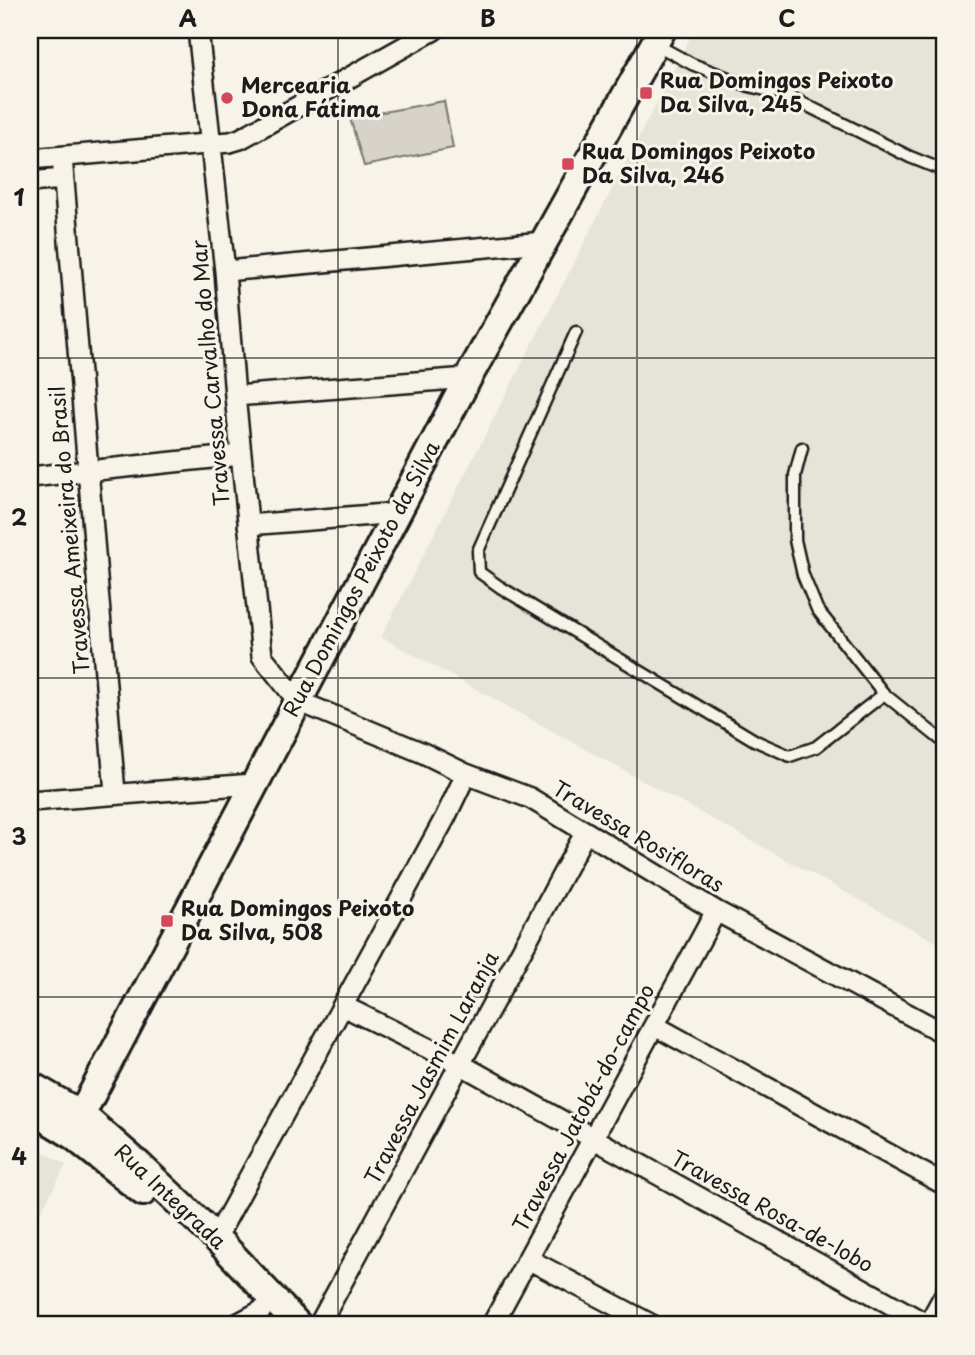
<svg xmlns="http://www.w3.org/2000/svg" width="975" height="1355" font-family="'Playpen Sans',sans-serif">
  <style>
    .built { fill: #e6e3d9 }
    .green { fill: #d7d3cb; stroke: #7a7874; stroke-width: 2 }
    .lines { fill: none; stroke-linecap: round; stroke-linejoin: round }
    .lane-casing { stroke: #1c1c1c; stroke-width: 15 }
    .street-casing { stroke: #1c1c1c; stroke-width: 24 }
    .secondary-casing { stroke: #1c1c1c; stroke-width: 32 }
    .lane { stroke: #f7f3e8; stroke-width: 10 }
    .street { stroke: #f7f3e8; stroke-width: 19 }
    .secondary { stroke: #f7f3e8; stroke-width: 26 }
    .grid { fill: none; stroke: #1c1c1c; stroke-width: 2; stroke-opacity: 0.55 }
    .poi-dot { fill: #d1495b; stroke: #f7f3e8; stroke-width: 2.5 }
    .labels { text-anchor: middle; stroke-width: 6; stroke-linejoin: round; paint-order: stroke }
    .poi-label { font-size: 21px; font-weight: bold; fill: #1c1c1c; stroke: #f7f3e8; text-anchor: start }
    .street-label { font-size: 21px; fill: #1c1c1c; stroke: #f7f3e8 }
    .neatline { fill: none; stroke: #1c1c1c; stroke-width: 2.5 }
    .grid-label { font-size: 23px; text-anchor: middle; font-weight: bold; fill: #1c1c1c }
  </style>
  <rect width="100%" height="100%" fill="#f7f3e8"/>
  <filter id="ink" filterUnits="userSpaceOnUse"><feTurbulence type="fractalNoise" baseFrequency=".0143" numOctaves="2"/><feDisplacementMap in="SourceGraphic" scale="14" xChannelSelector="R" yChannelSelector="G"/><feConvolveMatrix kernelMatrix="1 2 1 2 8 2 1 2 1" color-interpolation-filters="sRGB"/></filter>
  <g filter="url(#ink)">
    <path class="built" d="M694,30h223l28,16v901l-564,-310z
      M30,1144l36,21 -36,67z"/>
    <path class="green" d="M444,101l9,47 -89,18 -14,-48z"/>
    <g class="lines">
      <defs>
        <path id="lane" d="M655,44l37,20 57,22 37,9 124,62 35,14
          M576,332l-98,219 1,21 21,15 256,154 34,15 26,-9 68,-53 61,49
          M802,448l-7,27v65l8,35 14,34 67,85"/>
        <path id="street" d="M198,30l27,241 10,125 27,260 36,45 125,52 43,21 64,24 186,113 229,123
          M62,157l53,636
          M30,159l200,-17 10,-3 194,-109
          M30,182l33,-3
          M225,271l318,-29
          M235,396l233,-18
          M30,477l211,-22
          M248,525l149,-12
          M30,801l223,-17
          M343,1006l117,58 468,261
          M655,1026l290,159
          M216,1238l229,-420 21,-44
          M528,1259l124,66
          M235,1325l26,-14
          M319,1325l266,-492
          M492,1325l224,-414
          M928,1325l17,-31"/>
        <path id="secondary" d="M30,1085l52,30 57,50 77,73 82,87
          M30,1109l41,25 72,58
          M71,1134l397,-756 194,-348"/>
      </defs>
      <use href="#lane" class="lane-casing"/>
      <use href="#street" class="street-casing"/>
      <use href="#secondary" class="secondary-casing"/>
      <use href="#lane" class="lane"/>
      <use href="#street" class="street"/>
      <use href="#secondary" class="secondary"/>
    </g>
  </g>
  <path class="grid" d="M338,30v1295M637,30v1295M30,358h915M30,678h915M30,997h915"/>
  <g class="poi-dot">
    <rect x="639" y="86" width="14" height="14" rx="3.5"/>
    <circle cx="227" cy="98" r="7"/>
    <rect x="561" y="157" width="14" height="14" rx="3.5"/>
    <rect x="160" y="914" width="14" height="14" rx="3.5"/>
  </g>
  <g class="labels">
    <g class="poi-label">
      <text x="660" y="88">Rua Domingos Peixoto<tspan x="660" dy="24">Da Silva, 245</tspan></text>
      <text x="241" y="93">Mercearia<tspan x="241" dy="24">Dona Fátima</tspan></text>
      <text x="582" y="159">Rua Domingos Peixoto<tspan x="582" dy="24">Da Silva, 246</tspan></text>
      <text x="181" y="916">Rua Domingos Peixoto<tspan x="181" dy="24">Da Silva, 508</tspan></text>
    </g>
    <g class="street-label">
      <text transform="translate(211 373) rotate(-95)" y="7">Travessa Carvalho do Mar</text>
      <text transform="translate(70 530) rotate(-95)" y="7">Travessa Ameixeira do Brasil</text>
      <text transform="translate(362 579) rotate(-62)" y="7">Rua Domingos Peixoto da Silva</text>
      <text transform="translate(638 837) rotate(31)" y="7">Travessa Rosifloras</text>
      <text transform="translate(432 1068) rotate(-62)" y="7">Travessa Jasmim Laranja</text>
      <text transform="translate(584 1108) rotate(-62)" y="7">Travessa Jatobá-do-campo</text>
      <text transform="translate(170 1197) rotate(43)" y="7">Rua Integrada</text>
      <text transform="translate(772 1212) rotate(29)" y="7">Travessa Rosa-de-lobo</text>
    </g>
  </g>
  <rect width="975" height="1355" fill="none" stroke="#f7f3e8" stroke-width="77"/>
  <rect x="38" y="38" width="898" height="1278" class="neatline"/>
  <g class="grid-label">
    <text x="188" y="27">A</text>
    <text x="488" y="27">B</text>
    <text x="787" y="27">C</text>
    <text x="19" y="206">1</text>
    <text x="19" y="526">2</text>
    <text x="19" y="845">3</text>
    <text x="19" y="1165">4</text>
  </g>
</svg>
